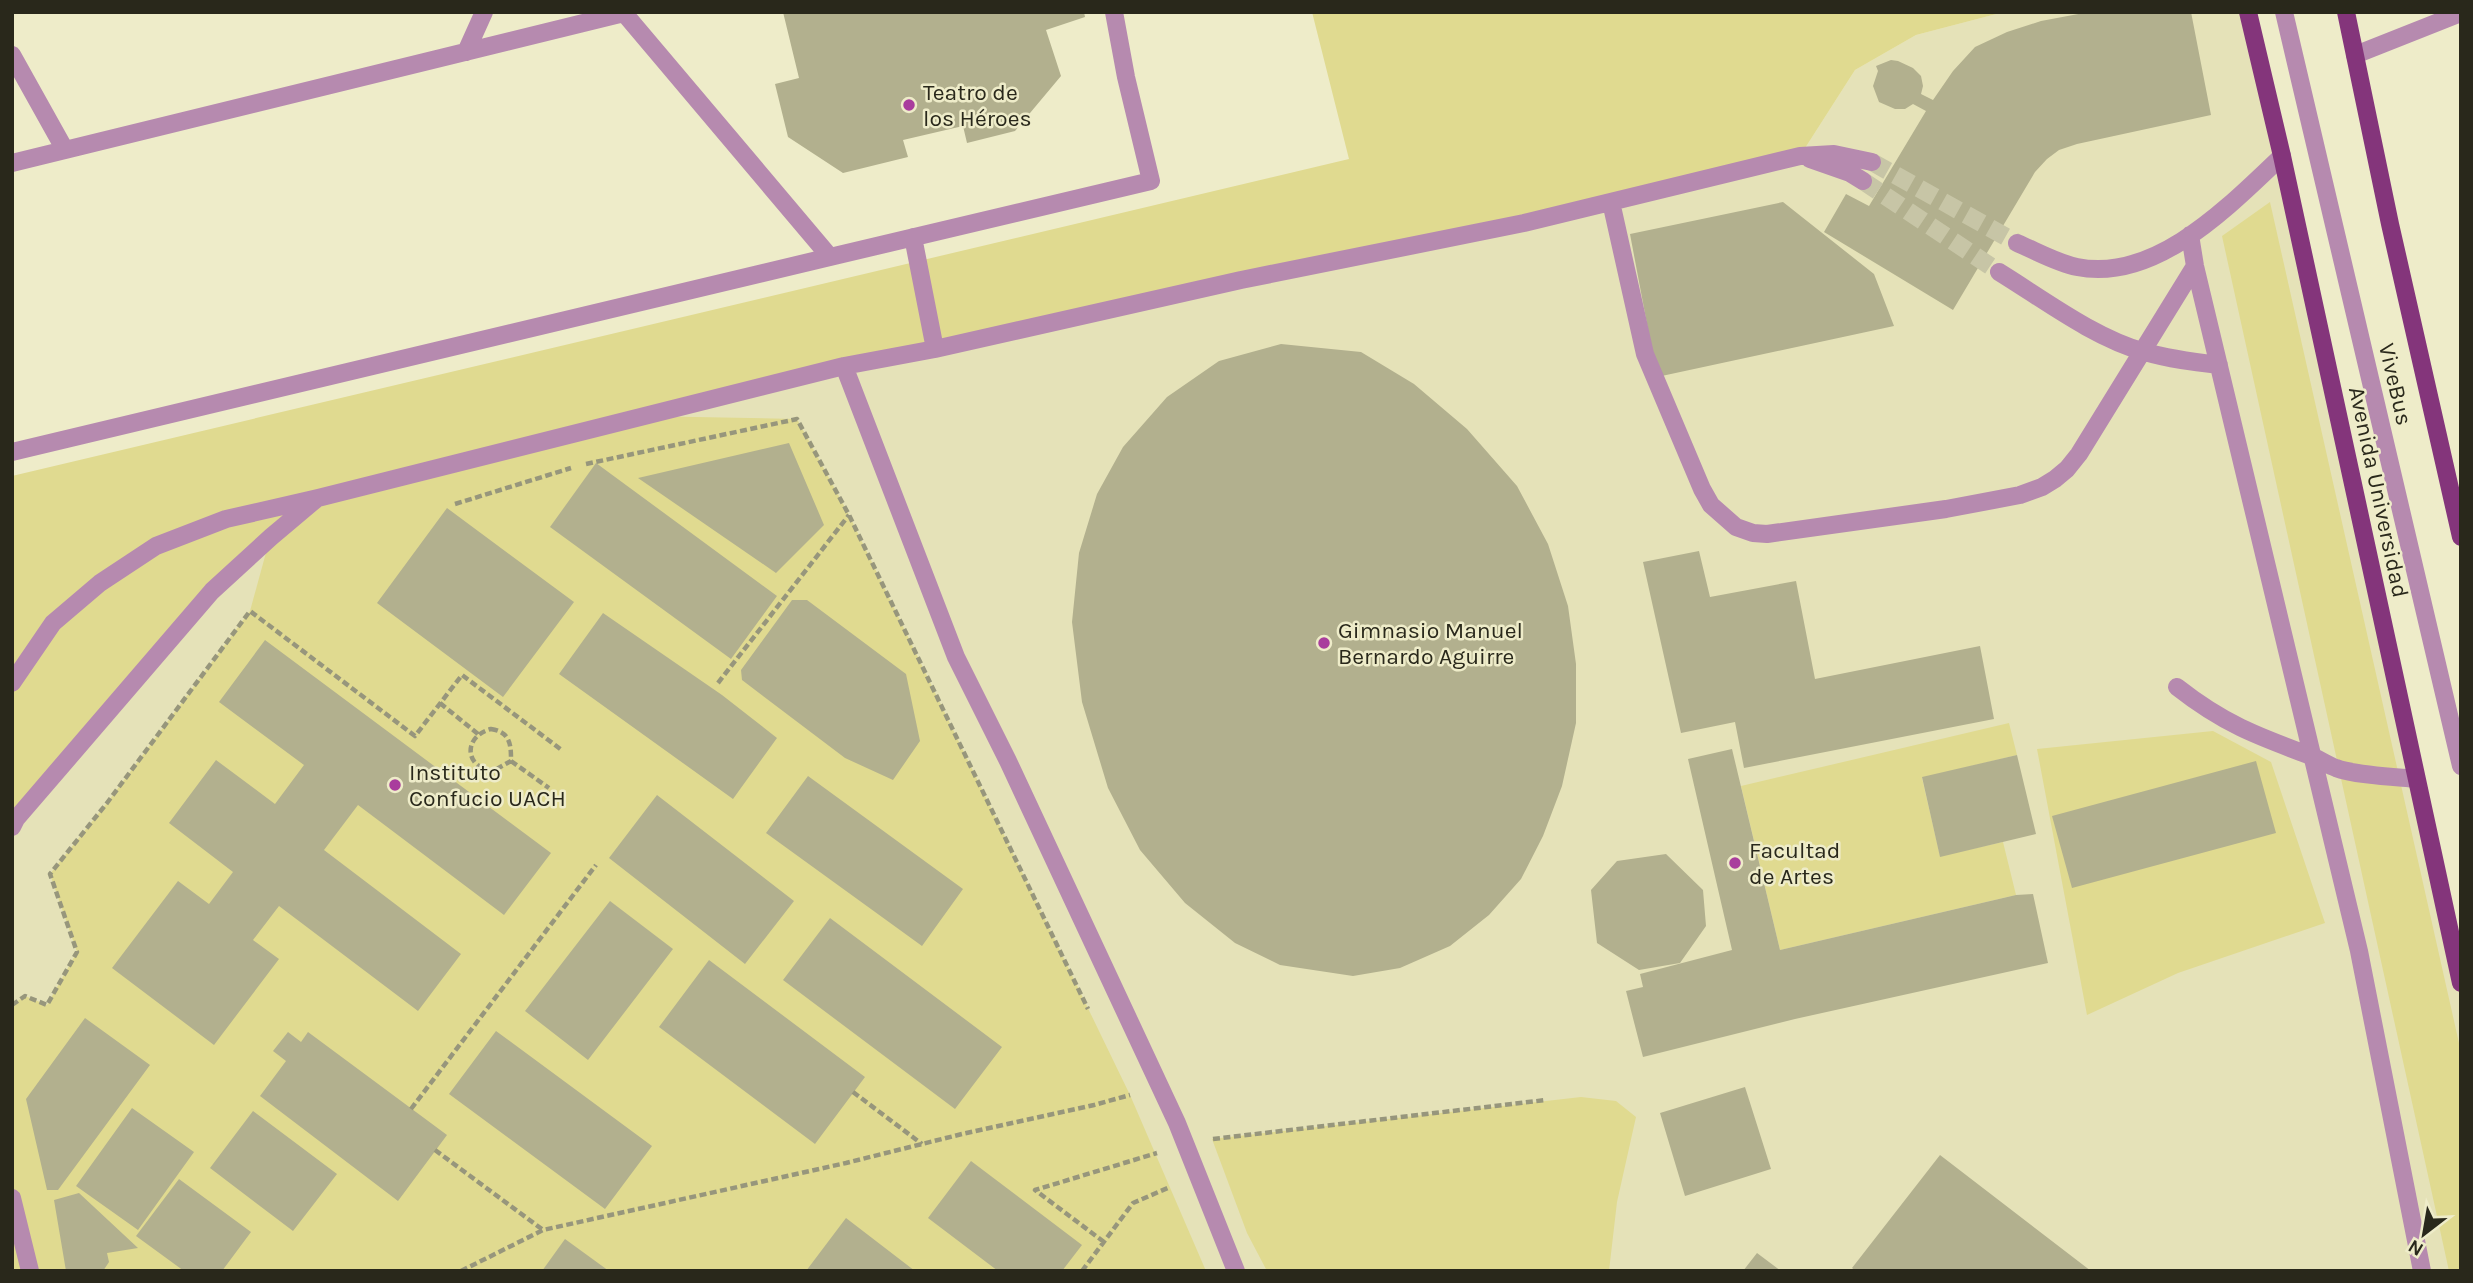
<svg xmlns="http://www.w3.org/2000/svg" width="2473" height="1283" font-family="Karla,sans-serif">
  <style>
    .built { fill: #e5e2b8 }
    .green { fill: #e0da90 }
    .building { fill: #b2b08e }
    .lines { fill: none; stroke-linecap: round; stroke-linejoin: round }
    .minor-tunnel { stroke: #c7c5a6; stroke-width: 18; stroke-dasharray: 18 9; stroke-linecap: butt }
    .path { stroke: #97967c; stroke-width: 4.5; stroke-dasharray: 7 3.5; stroke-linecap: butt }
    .minor { stroke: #b68aaf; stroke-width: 18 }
    .major { stroke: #84357b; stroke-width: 18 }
    .poi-dot { fill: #a93d9d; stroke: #eeecc9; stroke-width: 2.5 }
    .labels { text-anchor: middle; stroke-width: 5; stroke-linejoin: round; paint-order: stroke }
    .poi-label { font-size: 23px; fill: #29281b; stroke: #eeecc9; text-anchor: start }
    .street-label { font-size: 23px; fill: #29281b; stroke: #eeecc9 }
  </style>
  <rect width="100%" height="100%" fill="#eeecc9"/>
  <path class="built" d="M2004,12h244l213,971v288h-2431l-18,-73v-372l259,-289 365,-121 1164,-260 55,-86 61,-35z"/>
  <path class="green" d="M1312,12h692l-88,23 -61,35 -55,86 -1160,260 157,3 52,96 281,580 76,176h-1194v-266l13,-9 22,9 30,-53 -27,-78 57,-71 143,-192 20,-73 -258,289v-351l1337,-317z
    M2270,202l191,850v219h-12l-227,-1035z
    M2009,723l8,32 -95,23 18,78 63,-14 13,53 -236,55 -39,-164z
    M2213,731l58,31 54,161 -147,50 -91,42 -50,-266z
    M1581,1097l35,4 20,16 -19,85 -8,69h-342l-20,-38 -35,-94z"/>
  <path class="building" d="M783,12h301l1,5 -39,13 15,46 -46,55 -48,12 -4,-17 -60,14 5,17 -65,16 -55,-36 -13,-53 24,-6z
    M2089,12h102l20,103 -134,29 -18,6 -12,9 -12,13 -82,138 -129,-78 22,-38 23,12 57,-95 -13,-7 -8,5h-10l-16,-7 -6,-16 5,-15 -2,-5 15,-6 7,1 15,7 8,8 2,10 -2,8 12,6 20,-29 22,-24 32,-15 34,-11z
    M1783,202l91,72 20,52 -237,51 -27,-143z
    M1281,344l80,8 53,32 53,45 50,57 31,58 20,62 8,58v59l-14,63 -19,50 -22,43 -32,36 -39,31 -50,22 -47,8 -73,-11 -45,-22 -50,-40 -45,-53 -32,-62 -26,-86 -10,-80 7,-69 18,-59 26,-47 44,-50 52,-36z
    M789,443l35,82 -48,48 -138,-95z
    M596,463l181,133 -46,63 -181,-132z
    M447,508l127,94 -71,95 -126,-94z
    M1699,551l11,46 86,-16 19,98 165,-33 14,73 -250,49 -9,-46 -54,11 -38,-171z
    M792,600h15l99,74 14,67 -27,39 -48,-22 -103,-78 -1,-10z
    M603,613l119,82 55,43 -44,61 -174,-125z
    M265,640l286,213 -47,62 -146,-110 -34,45 137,104 -43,57 -139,-105 -26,34 26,19 -65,86 -102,-77 66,-87 31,23 24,-32 -64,-49 47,-63 59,44 29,-39 -85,-63z
    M1732,749l48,201 236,-55 17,-1 15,69 -253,56 -152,38 -17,-66 17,-4 -3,-13 92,-24 -44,-191z
    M2017,755l19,79 -96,23 -18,-80z
    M2256,761l20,72 -204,55 -20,-72z
    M808,776l155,113 -41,57 -156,-113z
    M657,795l137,106 -49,63 -136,-106z
    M1666,854l37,36 3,36 -26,37 -41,7 -42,-27 -6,-53 26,-29z
    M610,901l63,48 -85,111 -63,-49z
    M830,918l172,129 -47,62 -172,-129z
    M709,960l156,117 -50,67 -156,-117z
    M85,1018l65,47 -92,125h-11l-21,-91z
    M496,1031l156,115 -47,63 -156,-115z
    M288,1032l13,10 7,-10 139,103 -49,66 -138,-105 26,-35 -13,-10z
    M1745,1087l26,82 -86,27 -25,-83z
    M132,1108l62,44 -56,78 -62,-44z
    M253,1111l84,63 -44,57 -83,-63z
    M1940,1155l151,116h-235l-4,-3z
    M971,1161l111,84 -20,26h-64l-70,-53z
    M179,1179l72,53 -29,39h-38l-48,-35z
    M79,1193l59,55 -31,5 2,9 -6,9h-37l-12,-71z
    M846,1218l69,53h-109z
    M565,1239l44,32h-67z
    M1757,1253l24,18h-38z"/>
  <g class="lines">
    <path class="minor-tunnel" d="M1872,162l145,81
      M1863,181l136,91"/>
    <path class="path" d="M586,464l211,-45 52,96 239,494
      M455,504l116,-36
      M718,683l131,-168
      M440,703l38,31
      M491,729c20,3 20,17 20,32l-18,10c-29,-3 -30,-35 -2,-42z
      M511,761l38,27
      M12,1005l13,-9 22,9 30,-53 -27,-78 57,-71 143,-192 165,125 47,-61 101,76
      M853,1092l69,52
      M411,1109l185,-244
      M1213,1139l333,-39
      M435,1150l108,80
      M1104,1242l-69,-52 122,-37
      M461,1271l82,-41 303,-67 116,-29 132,-29 36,-10
      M1082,1271l51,-68 37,-16"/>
    <path class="minor" d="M2284,12l177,754
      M466,52l18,-40
      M12,55l53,95
      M2355,55l106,-42
      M1810,159l40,14 13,8
      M12,163l612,-150 206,244 -818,195
      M1611,202l34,152 57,135 9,16 25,22 17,6 14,1 179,-25 74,-14 22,-8 13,-8 12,-10 12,-15 116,-188
      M2190,235l5,31 164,685 63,320
      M913,237l22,112
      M2017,243c19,8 40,20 60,24 79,16 153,-62 205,-111
      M830,257l321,-76 -25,-104 -12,-65
      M1999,272c44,27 95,66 146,80 24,7 49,10 74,13
      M844,366l112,291 52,104 169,362 59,148
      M12,683l41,-60 47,-40 56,-37 70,-27 92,-21 526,-132 91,-17 306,-69 283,-57 276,-67 34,-2 38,8
      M2177,687c47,37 80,49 134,69 9,3 16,9 25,12 18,7 59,9 80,11
      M12,827l4,-8 196,-228 59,-54 44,-37
      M12,1198l18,73"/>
    <path class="major" d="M2248,12l34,144 179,827
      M2346,12l44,212 71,313"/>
  </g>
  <g class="poi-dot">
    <circle cx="909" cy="105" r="7"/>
    <circle cx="1324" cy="643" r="7"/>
    <circle cx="395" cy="785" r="7"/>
    <circle cx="1735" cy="863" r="7"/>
  </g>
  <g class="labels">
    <g class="poi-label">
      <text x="923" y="100">Teatro de<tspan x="923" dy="26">los Héroes</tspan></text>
      <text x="1338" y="638">Gimnasio Manuel<tspan x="1338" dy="26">Bernardo Aguirre</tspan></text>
      <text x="409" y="780">Instituto<tspan x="409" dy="26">Confucio UACH</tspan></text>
      <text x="1749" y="858">Facultad<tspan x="1749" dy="26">de Artes</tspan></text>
    </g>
    <g class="street-label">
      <text transform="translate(2396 384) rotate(77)" y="8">ViveBus</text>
      <text transform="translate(2379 492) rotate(78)" y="8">Avenida Universidad</text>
    </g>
  </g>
  <rect width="2473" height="1283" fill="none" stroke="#29281b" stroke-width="28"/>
  <g transform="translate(2424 1234) rotate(211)" stroke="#eeecc9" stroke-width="5" paint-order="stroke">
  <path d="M0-5L12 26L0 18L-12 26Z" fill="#29281b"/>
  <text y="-10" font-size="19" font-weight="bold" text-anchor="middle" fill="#29281b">N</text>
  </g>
</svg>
